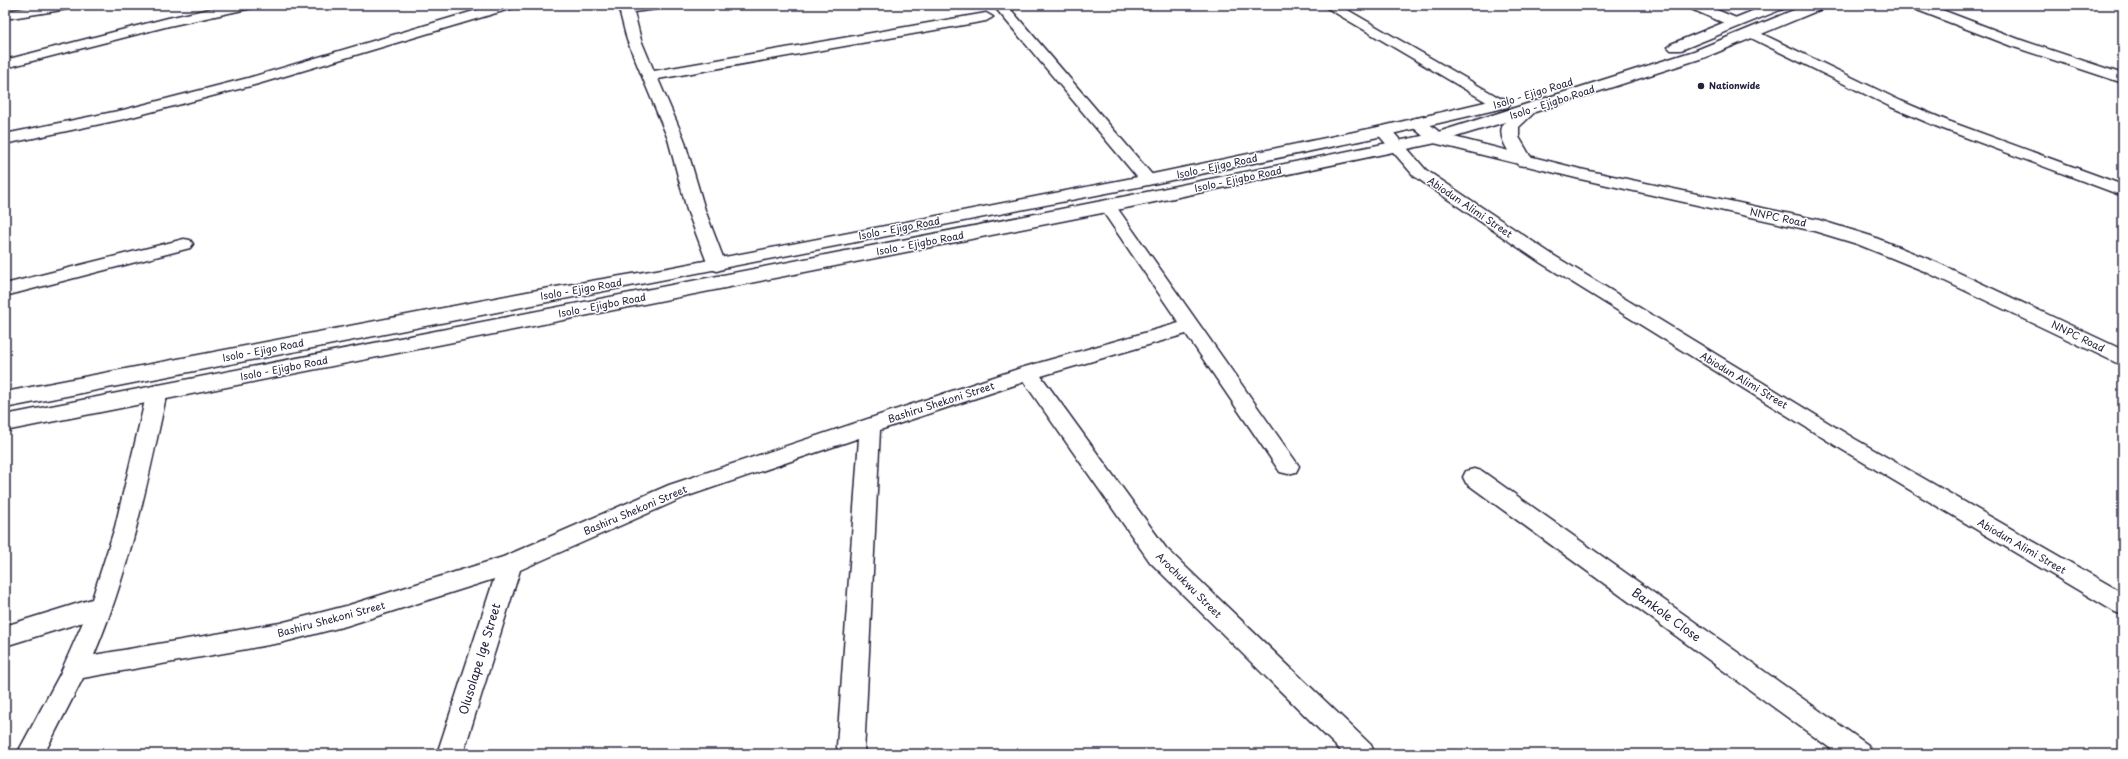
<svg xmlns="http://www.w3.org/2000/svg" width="2128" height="759" font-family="'Playpen Sans',sans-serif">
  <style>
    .built { fill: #eeeef1 }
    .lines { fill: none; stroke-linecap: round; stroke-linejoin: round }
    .street-casing { stroke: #22223b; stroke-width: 3 }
    .secondary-casing { stroke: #22223b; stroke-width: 3 }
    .primary-casing { stroke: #22223b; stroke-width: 3 }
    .street { fill: #fff; fill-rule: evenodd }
    .secondary { fill: #fff; fill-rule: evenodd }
    .primary { fill: #fff; fill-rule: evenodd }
    .poi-dot { fill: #22223b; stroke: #fff; stroke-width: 1.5 }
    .labels { text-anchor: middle; stroke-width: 3; stroke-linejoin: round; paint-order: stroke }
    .far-poi-label { font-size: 9px; font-weight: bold; fill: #22223b; stroke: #fff; text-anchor: start }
    .street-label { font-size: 10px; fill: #22223b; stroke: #fff }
    .near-street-label { font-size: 12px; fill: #22223b; stroke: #fff }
  </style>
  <rect width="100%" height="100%" fill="#fff"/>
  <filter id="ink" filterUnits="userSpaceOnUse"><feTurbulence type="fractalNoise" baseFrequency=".025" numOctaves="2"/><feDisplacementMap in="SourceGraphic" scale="8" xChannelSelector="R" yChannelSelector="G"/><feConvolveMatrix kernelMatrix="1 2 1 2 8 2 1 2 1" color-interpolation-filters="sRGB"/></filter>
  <g filter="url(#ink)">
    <path class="built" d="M1703,5h44l-22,9z"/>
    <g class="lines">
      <defs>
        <path id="street" d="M43,5h32l-7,4 -63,10v-8z
          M228,5h26l-2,3 -83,18 -164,42v-8l163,-42z
          M494,5h21l-2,3 -255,76 -134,35 -119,25v-10l118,-24 125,-32z
          M618,5h46l-7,4 -23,3 7,28 13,31 332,-58 7,4 -7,4 -328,58 26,60 21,71 21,55 -3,4 -6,2 -6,-2 -3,-4 -21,-55 -19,-71 -41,-99z
          M993,5h14l147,172 2,3 -2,3h-12z
          M1322,5h17l166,96 3,3 -3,3h-10z
          M1687,5h18l36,15 2,3 -7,4 -5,-1 -42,-18z
          M1910,5h19l92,35 102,34v9l-112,-37 -99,-38z
          M1752,29l149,72 47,20 175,64v11l-185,-69 -47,-20 -144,-71 -2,-3z
          M1383,126l6,2 5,5 32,37 127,85 302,184 268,154v22l-8,-3 -274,-163 -300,-186 -127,-87 -39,-45 2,-3z
          M1107,201l6,1 186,264 -3,6 -8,2 -8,-2 -94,-138 -145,42 125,172 205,197 4,9h-31l-194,-192 -126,-180 -144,48 -16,324h-26l-1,-8 22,-308 -174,59 -165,73 -57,184h-26l57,-175 -148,47 -66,17 -197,35 -39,76h-27l43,-80 23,-52 -78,24v-20l87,-27 23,-72 32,-135 3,-5 7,-2 7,2 3,5c-19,89 -37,178 -73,263l186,-32 66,-17 157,-49 166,-72 352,-117 158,-45 -80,-117 2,-4z
          M184,239l6,1 3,4 -3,4 -185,48v-12z
          M1474,469l8,2 386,274 4,9h-34l-372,-271 -3,-6 3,-6z"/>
        <path id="secondary" d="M1417,118l6,1 19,15 138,35 239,51 52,16 67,27 185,87v16l-199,-95 -67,-27 -43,-13 -234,-52 -150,-37 -22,-19 3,-4z"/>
        <path id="primary" d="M1767,5h20l-2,3 -104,42h-10l-3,-3 3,-3z
          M1806,5h20l-2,3 -118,49 -171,55 -16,15v10l14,24 -3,4 -6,1 -6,-1c-8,-11 -24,-31 -13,-43l-69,21 -329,69 -1102,219v-16l1102,-215 325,-66 262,-83z
          M1502,98l6,1 2,4 -2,4 -125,29 -235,49 -1143,223v-16l527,-101 136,-23 480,-93 235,-49z"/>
      </defs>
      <use href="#street" class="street-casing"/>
      <use href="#secondary" class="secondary-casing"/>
      <use href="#primary" class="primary-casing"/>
      <use href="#street" class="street"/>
      <use href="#secondary" class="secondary"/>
      <use href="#primary" class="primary"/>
    </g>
  </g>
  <circle class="poi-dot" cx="1701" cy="86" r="4"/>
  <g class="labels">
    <g class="far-poi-label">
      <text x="1709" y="89">Nationwide</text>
    </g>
    <g class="street-label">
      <text transform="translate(1533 93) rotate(-17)" y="4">Isolo - Ejigo Road</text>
      <text transform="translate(1552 102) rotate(-18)" y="4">Isolo - Ejigbo Road</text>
      <text transform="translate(1217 166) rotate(-12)" y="4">Isolo - Ejigo Road</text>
      <text transform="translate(1238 179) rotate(-12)" y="4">Isolo - Ejigbo Road</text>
      <text transform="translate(1470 207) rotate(34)" y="4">Abiodun Alimi Street</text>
      <text transform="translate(1778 217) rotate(12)" y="4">NNPC Road</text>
      <text transform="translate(899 228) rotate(-11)" y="4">Isolo - Ejigo Road</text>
      <text transform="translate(920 243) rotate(-11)" y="4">Isolo - Ejigbo Road</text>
      <text transform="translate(581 289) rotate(-10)" y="4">Isolo - Ejigo Road</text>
      <text transform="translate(602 305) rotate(-11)" y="4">Isolo - Ejigbo Road</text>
      <text transform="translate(2078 336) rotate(26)" y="4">NNPC Road</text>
      <text transform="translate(263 350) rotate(-11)" y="4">Isolo - Ejigo Road</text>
      <text transform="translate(284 368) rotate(-11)" y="4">Isolo - Ejigbo Road</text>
      <text transform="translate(1744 380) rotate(31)" y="4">Abiodun Alimi Street</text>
      <text transform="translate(941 402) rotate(-18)" y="4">Bashiru Shekoni Street</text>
      <text transform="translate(635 510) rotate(-23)" y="4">Bashiru Shekoni Street</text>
      <text transform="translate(2022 546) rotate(30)" y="4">Abiodun Alimi Street</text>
      <text transform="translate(1189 585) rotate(45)" y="4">Arochukwu Street</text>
      <text transform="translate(331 619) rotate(-15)" y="4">Bashiru Shekoni Street</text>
    </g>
    <g class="near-street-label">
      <text transform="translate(1666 615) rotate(36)" y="4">Bankole Close</text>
      <text transform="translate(480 659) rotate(-73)" y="4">Olusolape Ige Street</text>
    </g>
  </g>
  <rect width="2128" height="759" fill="none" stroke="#fff" stroke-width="20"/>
  <rect x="10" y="10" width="2108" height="739" fill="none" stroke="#22223b" stroke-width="1.5" filter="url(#ink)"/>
</svg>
